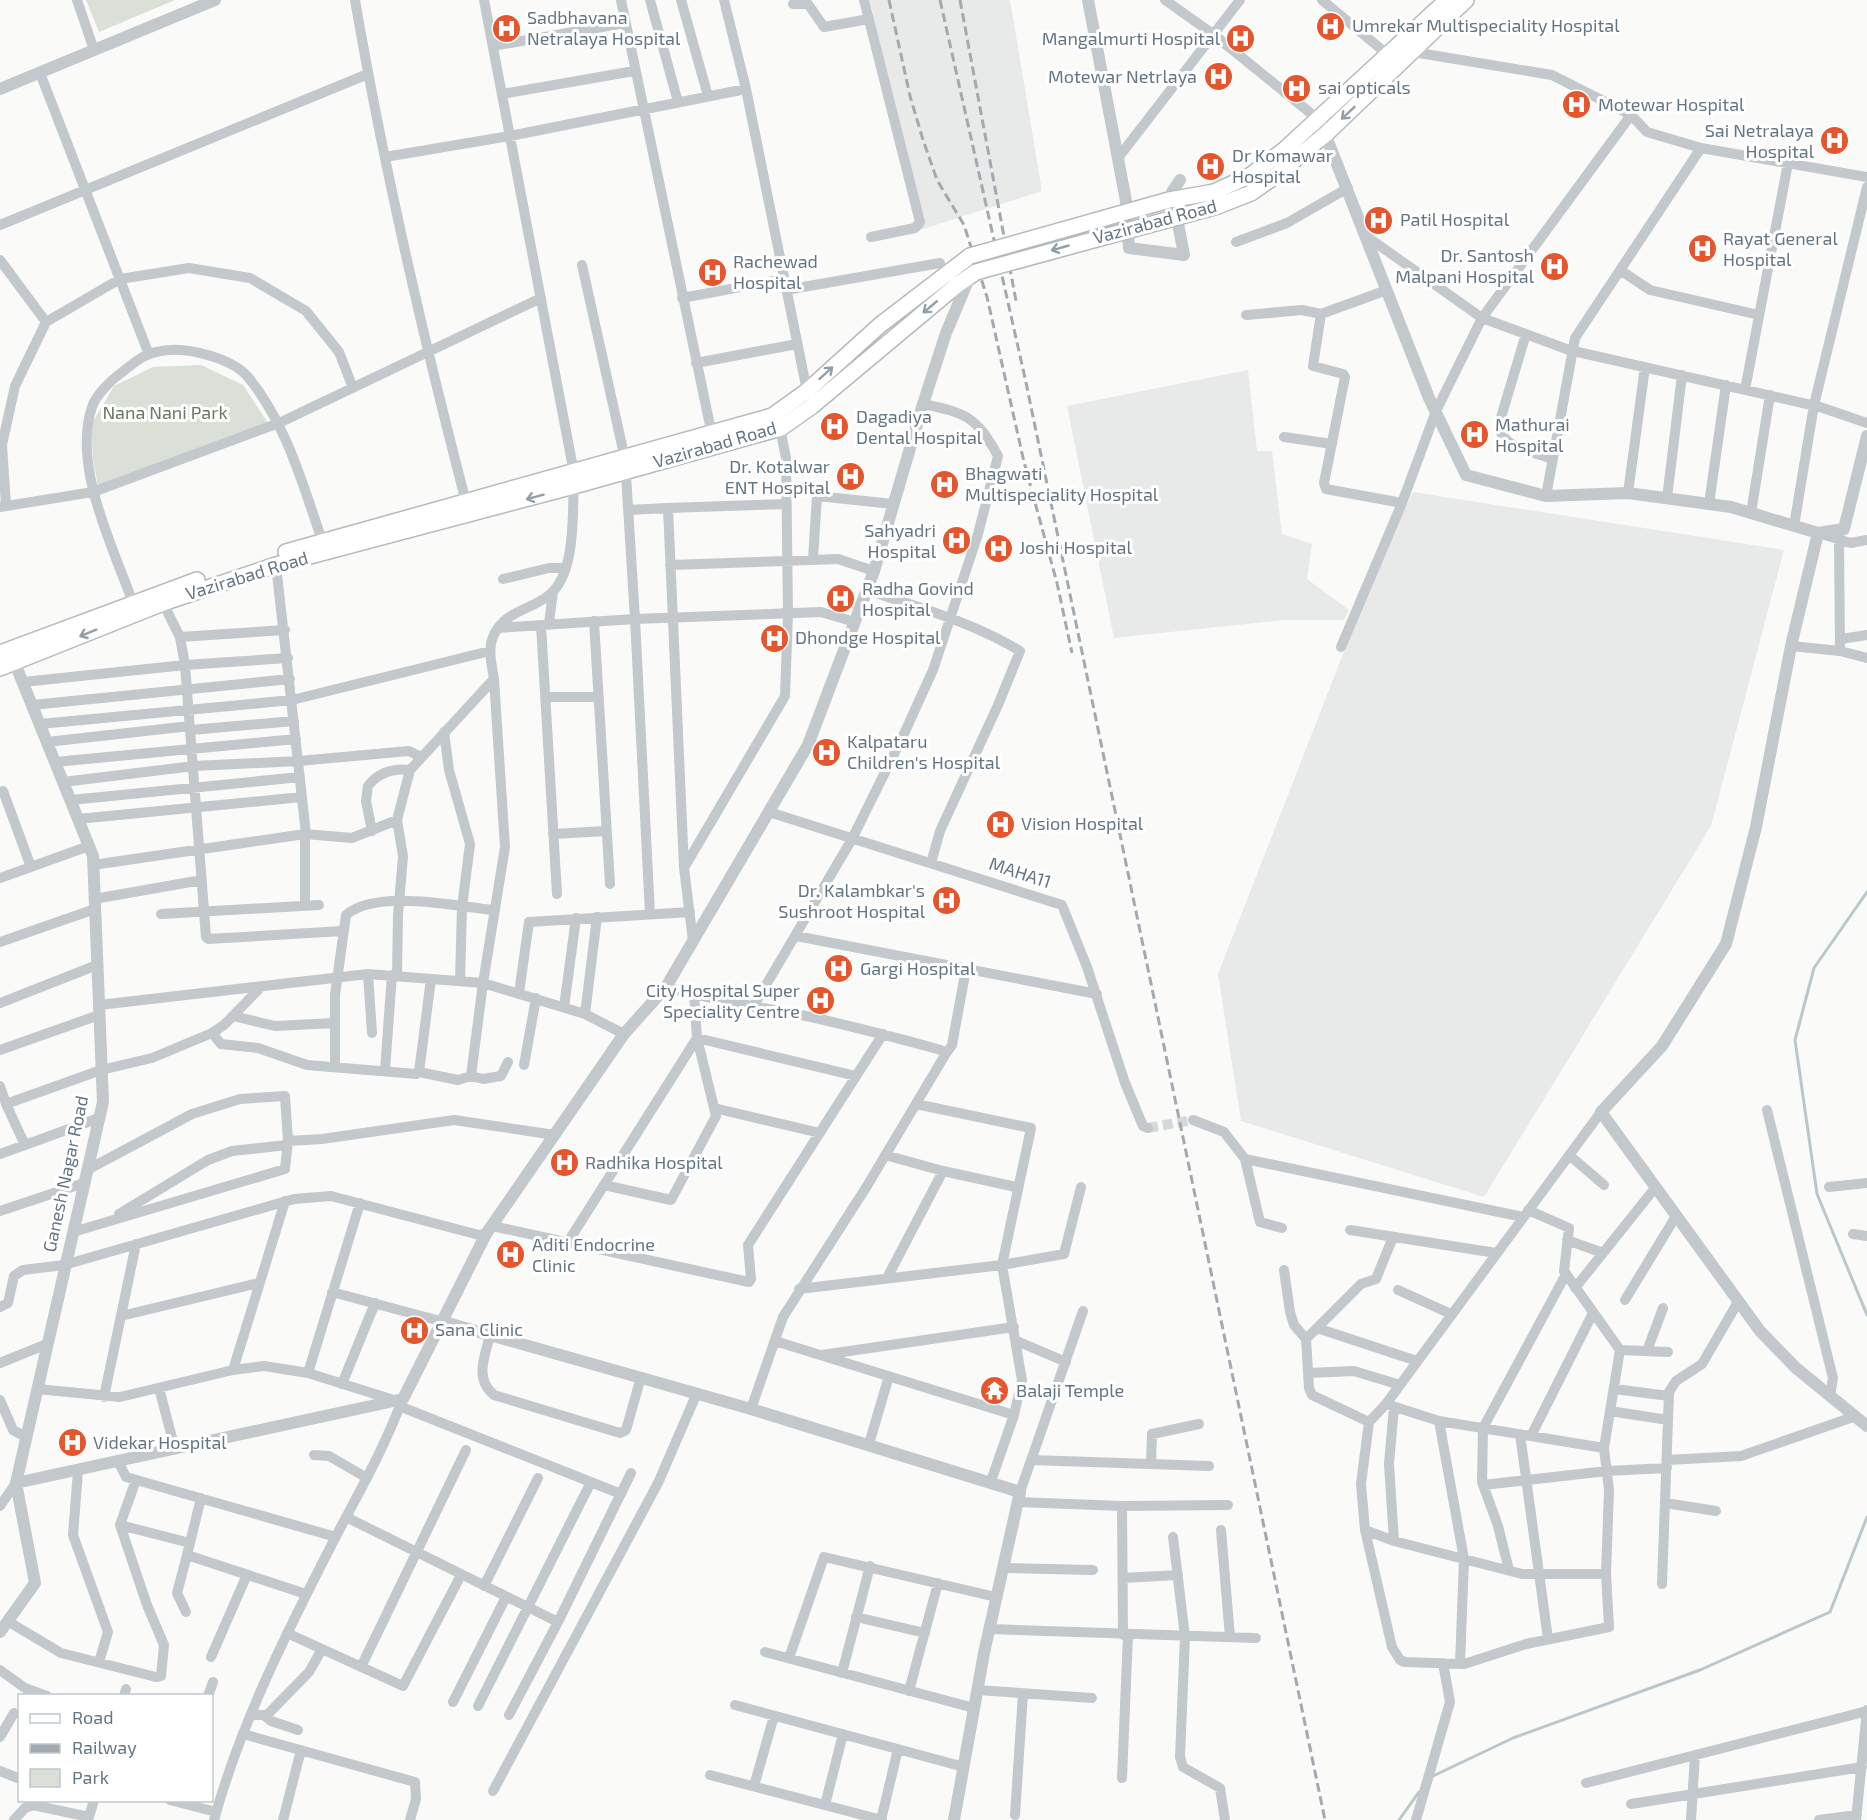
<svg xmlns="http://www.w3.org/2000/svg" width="1867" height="1820" font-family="'Exo 2',sans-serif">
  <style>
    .built { fill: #e8e9e9 }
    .green { fill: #dadfd7 }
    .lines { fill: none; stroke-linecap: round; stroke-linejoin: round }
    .stream { stroke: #bbc7cb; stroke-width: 3 }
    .minor-tunnel { stroke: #d5d9db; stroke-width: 10; stroke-dasharray: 10 5; stroke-linecap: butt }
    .primary-casing { stroke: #b5babe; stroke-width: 18 }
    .minor { stroke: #c3c8cc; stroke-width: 10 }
    .tertiary { stroke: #c3c8cc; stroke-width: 12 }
    .primary { stroke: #fff; stroke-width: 15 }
    .rail { stroke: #a2aab0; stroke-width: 3; stroke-dasharray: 9 4.5; stroke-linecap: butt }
    .primary-bridge-casing { stroke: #b5babe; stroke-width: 18; stroke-linecap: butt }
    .primary-bridge { stroke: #fff; stroke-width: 15 }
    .oneway { stroke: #939fa8 }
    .labels { text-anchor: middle; stroke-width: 6; stroke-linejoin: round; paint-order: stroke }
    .poi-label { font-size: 18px; fill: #657683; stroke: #fff; text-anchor: start }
    .street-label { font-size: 18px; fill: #657683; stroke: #fff }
    .park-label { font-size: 18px; fill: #687a64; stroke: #fff }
  </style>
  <rect width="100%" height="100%" fill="#fafaf8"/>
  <path class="built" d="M870,0h140l32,191 -122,39z
    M1248,370l9,81h15l10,83 30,10 -5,35 42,31 -5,10h-61l-169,18 -47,-232z
    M1413,492l371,58 -73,276 -227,371 -243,-76 -23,-147 127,-325 7,-29z"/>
  <path class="green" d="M86,0h89l-76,32z
    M201,365l42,20 25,38 -170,64 -5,-28 -2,-34 23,-39 39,-19z"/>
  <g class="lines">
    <path class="stream" d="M1867,892l-53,76 -19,72 22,154 50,121
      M1433,1776l80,-38 187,-68 130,-58 37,-95
      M1399,1820l20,-28"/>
    <path class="minor-tunnel" d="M1148,1128l45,-8"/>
    <defs>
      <path id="primary" d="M1214,192l37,-17 33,-25 163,-150
        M1218,206l33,-13 23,-16 53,-44 139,-133
        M286,552l486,-136 35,-25 73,-66 90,-69
        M0,653l197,-73
        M0,668l163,-65 113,-38 298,-79 207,-58 30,-21 146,-122 19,-13"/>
    </defs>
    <use href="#primary" class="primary-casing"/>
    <path class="minor" d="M77,0l17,50
      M355,0c29,169 68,337 111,502
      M484,0l90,473c-2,33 4,101 -26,123 -17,13 -38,15 -50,32
      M621,0l91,435
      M650,0l28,102
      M681,0l27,96
      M724,0l22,89 62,307
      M864,0l56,222 -5,6 -44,9
      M1165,0l48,34 106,86
      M1322,0l65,54
      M793,4h15l16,23 45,-8
      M493,46l132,-23
      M40,73l108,279
      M502,94l132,-23
      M1701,148l166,29
      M385,157l125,-21 236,-47
      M1118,158l122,-158
      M0,225l368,-151
      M1366,236l116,82 87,32 251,57 47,16
      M1236,242l51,-19 61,-35
      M0,260l46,62
      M1620,270l30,20 109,25
      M786,290l154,-27
      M682,298l102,-19
      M1321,314l-8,52 30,8 2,3 -21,106 2,6 76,14
      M1246,315l56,-5 19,4 66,-24
      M1526,334l-27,90c1,24 35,28 54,35
      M696,363l101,-19
      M1745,390l43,-227
      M1284,437l48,7
      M1628,493l17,-126
      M1546,496l29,-158 126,-190 -54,-16 -16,-17
      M1667,498l15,-123
      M1709,504l17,-119
      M6,506l-4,-61 13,-59 31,-64 74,-43 69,-11 61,10 56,33 33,41 14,36
      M0,507l93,-15 186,-69 262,-125
      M668,508l118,-4
      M628,510l40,-2 16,360
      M1751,513l19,-118
      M1794,526l20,-121 53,-218
      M1818,533l33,10 16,-3
      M813,559l4,-63 76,8
      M276,565l30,269
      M670,565l168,-6 36,12
      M503,579l46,-11h15
      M867,590c52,18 106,32 153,61l-22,54 -58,126 -9,32
      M161,599l19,38 5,28 21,272 2,2 135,-8
      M133,603c-20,-56 -61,-137 -41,-196 4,-12 19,-27 29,-34 18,-14 24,-21 48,-23 22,-2 64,9 79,27 39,47 56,112 76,169
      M594,621l16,263
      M549,624l4,-33
      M541,625l16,269
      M180,637l105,-7
      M1841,639l26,-4
      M1791,646l49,5 -1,-112
      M1341,647l61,-144 34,-92 46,-93 149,-203 -79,-40 -139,-23
      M1840,651l27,7
      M494,679l11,168 -22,136 102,31 39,20
      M23,682l162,-17 103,-7
      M546,697h52
      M32,705l258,-26
      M40,724l252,-24 198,-49
      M191,730l103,-9
      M444,732l5,38 21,74 -8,63 -2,74
      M47,742l143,-16
      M55,762l241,-23
      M63,782l131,-16 105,-5 110,-10 12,6
      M3,791l28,76
      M71,800l229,-23
      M769,812l293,93 25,62 38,116 18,43 5,2
      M78,819l224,-22
      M397,820l6,36 -5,59 -1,60
      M372,831l-6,-30 2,-15c11,-14 25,-18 42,-16
      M305,834v72
      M553,834l53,-3
      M93,865l212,-31 47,4 45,-18 13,-50 84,-91c-3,-18 -8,-35 4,-51l137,-9 -10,-160 -43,-194
      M0,878l89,-32
      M94,899l108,-19
      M161,914l158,-9
      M650,914l-15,-295 186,-7 34,10
      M796,936l301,58
      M693,941l-9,-73 101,-172 3,-83 -2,-155 -7,-35
      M0,942l95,-33
      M368,974l4,59
      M666,987c48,14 96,20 145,30 44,10 87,21 130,33l4,5 -78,131 -84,131 -32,92
      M519,993l10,-71 161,-10
      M0,1003l97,-38
      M99,1005l269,-31 115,9 -12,93
      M564,1007l12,-89
      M753,1007l99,-168 51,-103 30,-66 45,-136 20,-78c-22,-40 -32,-43 -75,-52
      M585,1014l12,-97
      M233,1016l42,10 60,-3
      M212,1033l9,11 37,4 49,17 109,9 3,-2 12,-93
      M0,1050l99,-35
      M945,1055l7,-10 14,-76
      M524,1065l12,-67
      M335,1066v-71l11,-80c31,-26 108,-9 147,-5
      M385,1070l7,-95
      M419,1072l39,8 13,-4 12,3 18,-3 7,-14
      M0,1086l6,18
      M714,1108l106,25
      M1767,1110l66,268 -3,18
      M99,1118l-74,27 -19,-41 95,-34 51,-12 60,-25 12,-8 36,-37
      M1193,1120l31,12 21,27 278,58
      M288,1141l34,-2 132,-19 101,15
      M0,1154l25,-9
      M885,1155l58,16 -56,107
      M1569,1155l35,30
      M1245,1159l15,63 22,6
      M943,1171l73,16
      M604,1185l67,15 45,-84 -19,-78 159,38
      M1829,1187l38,-4
      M0,1211l84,-28
      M119,1214l89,-54 24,-9 55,-6
      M492,1226l257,56 2,-3 -3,-34 135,-211
      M1350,1230l146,23
      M73,1232l212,-63 3,-28 -3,-45 -45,3 -48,15 -105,56
      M1853,1234l14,2
      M1567,1240l36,13
      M568,1242l129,-204 -3,-43
      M1284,1270l6,42 4,13 12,14 3,49 3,7 57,27 17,-18 215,-292
      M1575,1288l80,-100
      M799,1289l203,-24 29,-137 -115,-24
      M1398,1290l53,24
      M332,1292l112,30
      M1625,1300l51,-84
      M0,1307l8,-4 6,-27 9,-6 41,-5 230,-66 37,-3 148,39 7,-1
      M121,1316l138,-33
      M1317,1328l100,33
      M490,1335c-5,21 -16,44 4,60l126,38 6,-3 15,-53
      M1306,1339l55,-55 15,-5 17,-42
      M775,1341l239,74
      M1017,1341l49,21
      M1620,1350l48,2
      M1647,1351l16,-43
      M822,1355l192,-28
      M0,1363l47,-19
      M233,1370l52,-169
      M308,1373l52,-170
      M1308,1373l46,-2 46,14
      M342,1384l33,-81
      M159,1388l16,61
      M37,1389l83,8 113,-27 31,-4 44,7 89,28
      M1614,1389l55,7
      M104,1397l32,-153
      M0,1400l13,30 13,7
      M1386,1404l53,17 165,27 16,-98 -56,-79 5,-43 -41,-18
      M399,1406l222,88
      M1610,1411l58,9
      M1439,1421l25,138 -4,105
      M1369,1422l-8,62 4,46 29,11 128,33h84l3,-84 -5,-42
      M1520,1434l28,205
      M1531,1436l62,-123
      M869,1444l20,-68
      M314,1455l15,1 38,22
      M1031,1460l178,6
      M1667,1460l74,-4 115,-40
      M118,1461l8,16 210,60
      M1151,1463l1,-29 47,-10
      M78,1471l-5,64 35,97 -9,30
      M991,1481l23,-66 8,-35 -20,-115 62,-11 17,-67
      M1483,1485l124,-14 60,-3
      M1020,1492l63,-181
      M201,1498l-14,57 119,39
      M1017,1502l105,4 106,-1
      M1665,1503l51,8
      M0,1506l16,-23
      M1122,1506l1,129
      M346,1517l212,105 73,-149
      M120,1525l70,18
      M1221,1530l9,107
      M1365,1530l27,117 8,13 5,2 59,2 62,-20 83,-17 -3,-53
      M1173,1537l12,100 -5,120 3,10 37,21 5,32
      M1394,1541l-5,-77 5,-57
      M1003,1568l90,2
      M1509,1570l-11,-44 -16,-44 1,-54 83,-154
      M1123,1578l55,-3
      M1662,1584l7,-192 7,-11 26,-17 36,-62
      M484,1586l54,-108
      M186,1612l-9,-19 10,-38
      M856,1617l69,16
      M9,1622l52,31 95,24 5,-1 3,-31 -17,-40 -27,-80 16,-45
      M989,1629l267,9
      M287,1633l116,53 58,-111
      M765,1652l209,56
      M211,1657l35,-80
      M789,1658l35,-101 172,40
      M361,1667l105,-217
      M0,1670l25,18 22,8
      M842,1673l28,-107
      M977,1690l115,8
      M909,1691l29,-108
      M124,1696l2,-7
      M208,1696l5,-14
      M453,1702l53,-105
      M735,1705l229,62
      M478,1706l113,-224
      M251,1715h16l42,-43 13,-23
      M509,1715l49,-93
      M265,1716l6,5 27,9
      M243,1734l172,48 1,17 -6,21
      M0,1737l14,-24
      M0,1771l20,8
      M710,1775l172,45
      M1122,1778l6,-143
      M1586,1783l281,-72
      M754,1786l20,-70
      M493,1791l165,-308 39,-90
      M170,1800l46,12
      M1631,1804l231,-37
      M825,1805l18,-71
      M1015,1815l8,-121
      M14,1820l11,-12 8,-3 56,12 5,-17
      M214,1820c27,-98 74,-190 120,-280 24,-46 50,-91 68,-140
      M283,1820l18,-70
      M881,1820l17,-71
      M1416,1820l34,-118 -7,-39
      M1691,1820l4,-65
      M1819,1820l38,-5
      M1856,1820l11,-110"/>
    <path class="tertiary" d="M1088,0l38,201 3,47 55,7 -12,-63 8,-12
      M0,89l215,-89
      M1322,126l107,272 37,77 80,21 82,-3 103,14 87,26 26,-4 23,-93
      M1818,533l-27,113 -35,181 -30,117 -64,102 -61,66 159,219 36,37 71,58
      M444,1322l307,87 269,83 -36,161 -30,167
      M16,1483l387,-84 83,-165 138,-200 42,-47 142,-242 66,-174 49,-167 23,-71 24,-57
      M0,1632l35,-49 -19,-100 87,-381 -10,-246 -81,-200"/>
    <use href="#primary" class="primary"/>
    <path class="rail" d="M889,0l21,96 13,44 14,40 27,45 23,72 37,165 33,121 15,70
      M940,0l85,378 300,1442
      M960,0l56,301"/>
    <defs>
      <path id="primary-bridge" d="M970,256l199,-56 45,-8
        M976,272l242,-66"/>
    </defs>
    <use href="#primary-bridge" class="primary-bridge-casing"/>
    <use href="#primary-bridge" class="primary-bridge"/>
  </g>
  <defs><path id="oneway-shaft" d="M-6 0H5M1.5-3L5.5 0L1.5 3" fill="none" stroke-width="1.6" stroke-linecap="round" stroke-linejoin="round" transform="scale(1.5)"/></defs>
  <g class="oneway">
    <use href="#oneway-shaft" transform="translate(1348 113) rotate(137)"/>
    <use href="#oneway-shaft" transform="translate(1060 248) rotate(164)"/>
    <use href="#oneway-shaft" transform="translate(930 307) rotate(140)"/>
    <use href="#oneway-shaft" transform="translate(826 373) rotate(-42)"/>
    <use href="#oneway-shaft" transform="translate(535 497) rotate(165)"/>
    <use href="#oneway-shaft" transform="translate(88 633) rotate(158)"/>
  </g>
  <defs>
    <symbol id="hospital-disc" viewBox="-11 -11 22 22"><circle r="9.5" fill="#e4572e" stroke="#fff"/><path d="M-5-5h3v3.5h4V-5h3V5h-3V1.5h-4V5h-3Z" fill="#fff"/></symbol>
    <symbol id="temple-disc" viewBox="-11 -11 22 22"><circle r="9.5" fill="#e4572e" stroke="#fff"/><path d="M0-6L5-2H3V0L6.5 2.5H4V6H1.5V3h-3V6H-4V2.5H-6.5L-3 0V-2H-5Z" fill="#fff"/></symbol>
  </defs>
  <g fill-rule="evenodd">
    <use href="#hospital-disc" x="1314" y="10" width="33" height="33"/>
    <use href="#hospital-disc" x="490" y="12" width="33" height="33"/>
    <use href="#hospital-disc" x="1224" y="22" width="33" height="33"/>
    <use href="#hospital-disc" x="1202" y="60" width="33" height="33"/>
    <use href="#hospital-disc" x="1280" y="72" width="33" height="33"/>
    <use href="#hospital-disc" x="1560" y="88" width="33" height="33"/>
    <use href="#hospital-disc" x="1818" y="124" width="33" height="33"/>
    <use href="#hospital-disc" x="1194" y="150" width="33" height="33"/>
    <use href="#hospital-disc" x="1362" y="204" width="33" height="33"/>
    <use href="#hospital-disc" x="1686" y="232" width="33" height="33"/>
    <use href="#hospital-disc" x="1538" y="250" width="33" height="33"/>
    <use href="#hospital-disc" x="696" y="256" width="33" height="33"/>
    <use href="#hospital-disc" x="818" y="410" width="33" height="33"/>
    <use href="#hospital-disc" x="1458" y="418" width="33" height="33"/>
    <use href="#hospital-disc" x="834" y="460" width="33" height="33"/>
    <use href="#hospital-disc" x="928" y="468" width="33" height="33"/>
    <use href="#hospital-disc" x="940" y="524" width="33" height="33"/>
    <use href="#hospital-disc" x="982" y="532" width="33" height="33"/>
    <use href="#hospital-disc" x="824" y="582" width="33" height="33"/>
    <use href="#hospital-disc" x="758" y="622" width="33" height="33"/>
    <use href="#hospital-disc" x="810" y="736" width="33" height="33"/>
    <use href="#hospital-disc" x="984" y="808" width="33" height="33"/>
    <use href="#hospital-disc" x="930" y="884" width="33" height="33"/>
    <use href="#hospital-disc" x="822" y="952" width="33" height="33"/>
    <use href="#hospital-disc" x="804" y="984" width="33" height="33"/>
    <use href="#hospital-disc" x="548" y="1146" width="33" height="33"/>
    <use href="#hospital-disc" x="494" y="1238" width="33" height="33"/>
    <use href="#hospital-disc" x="398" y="1314" width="33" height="33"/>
    <use href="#temple-disc" x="978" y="1374" width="33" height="33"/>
    <use href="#hospital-disc" x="56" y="1426" width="33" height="33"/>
  </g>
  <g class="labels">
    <g class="poi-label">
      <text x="527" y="24">Sadbhavana<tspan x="527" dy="21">Netralaya Hospital</tspan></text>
      <text x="1352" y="32">Umrekar Multispeciality Hospital</text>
      <text x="1220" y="45" text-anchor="end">Mangalmurti Hospital</text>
      <text x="1197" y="83" text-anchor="end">Motewar Netrlaya</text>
      <text x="1318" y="94">sai opticals</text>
      <text x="1598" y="111">Motewar Hospital</text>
      <text x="1814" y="137" text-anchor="end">Sai Netralaya<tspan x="1814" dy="21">Hospital</tspan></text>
      <text x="1232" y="162">Dr Komawar<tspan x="1232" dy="21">Hospital</tspan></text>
      <text x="1400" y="226">Patil Hospital</text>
      <text x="1723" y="245">Rayat General<tspan x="1723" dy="21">Hospital</tspan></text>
      <text x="1534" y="262" text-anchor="end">Dr. Santosh<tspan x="1534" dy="21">Malpani Hospital</tspan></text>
      <text x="733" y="268">Rachewad<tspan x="733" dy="21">Hospital</tspan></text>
      <text x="856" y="423">Dagadiya<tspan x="856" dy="21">Dental Hospital</tspan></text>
      <text x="1495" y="431">Mathurai<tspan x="1495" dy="21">Hospital</tspan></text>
      <text x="830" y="473" text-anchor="end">Dr. Kotalwar<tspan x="830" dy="21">ENT Hospital</tspan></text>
      <text x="965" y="480">Bhagwati<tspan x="965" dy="21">Multispeciality Hospital</tspan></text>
      <text x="936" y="537" text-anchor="end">Sahyadri<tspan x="936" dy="21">Hospital</tspan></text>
      <text x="1019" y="554">Joshi Hospital</text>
      <text x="862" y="595">Radha Govind<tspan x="862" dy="21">Hospital</tspan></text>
      <text x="795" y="644">Dhondge Hospital</text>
      <text x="847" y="748">Kalpataru<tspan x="847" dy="21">Children's Hospital</tspan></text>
      <text x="1021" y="830">Vision Hospital</text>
      <text x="925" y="897" text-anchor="end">Dr. Kalambkar's<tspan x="925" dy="21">Sushroot Hospital</tspan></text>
      <text x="860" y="975">Gargi Hospital</text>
      <text x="800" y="997" text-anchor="end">City Hospital Super<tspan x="800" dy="21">Speciality Centre</tspan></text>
      <text x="585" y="1169">Radhika Hospital</text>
      <text x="532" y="1251">Aditi Endocrine<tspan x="532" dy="21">Clinic</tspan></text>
      <text x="435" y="1336">Sana Clinic</text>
      <text x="1016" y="1397">Balaji Temple</text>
      <text x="93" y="1449">Videkar Hospital</text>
    </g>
    <g class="street-label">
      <text transform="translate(1155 222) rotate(-15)" y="6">Vazirabad Road</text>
      <text transform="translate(715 445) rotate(-16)" y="6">Vazirabad Road</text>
      <text transform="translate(247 576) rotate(-17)" y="6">Vazirabad Road</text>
      <text transform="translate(1020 873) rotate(18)" y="6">MAHA11</text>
      <text transform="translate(66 1174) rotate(-78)" y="6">Ganesh Nagar Road</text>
    </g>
    <g class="park-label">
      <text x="165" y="419">Nana Nani Park</text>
    </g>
  </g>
  <rect x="18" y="1694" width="195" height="108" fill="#ffffff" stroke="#c1c8cd" stroke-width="1.5"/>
  <rect x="30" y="1714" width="30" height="9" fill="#ffffff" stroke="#c1c8cd" stroke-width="1.5"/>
  <text x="72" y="1724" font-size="18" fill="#657683">Road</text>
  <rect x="30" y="1744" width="30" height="9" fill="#a2aab0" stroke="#c1c8cd" stroke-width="1.5"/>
  <text x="72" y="1754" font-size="18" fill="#657683">Railway</text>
  <rect x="30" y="1769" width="30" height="18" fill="#dadfd7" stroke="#c1c8cd" stroke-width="1.5"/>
  <text x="72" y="1784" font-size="18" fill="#657683">Park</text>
</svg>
